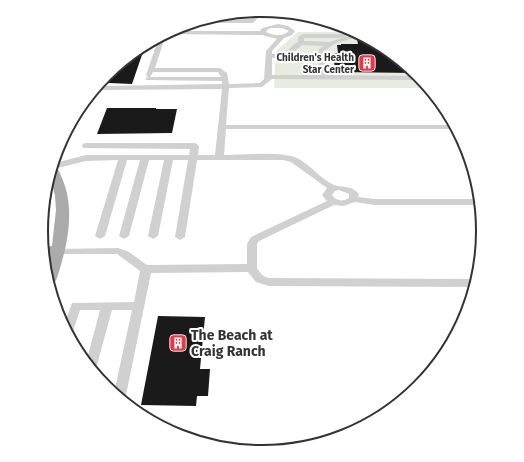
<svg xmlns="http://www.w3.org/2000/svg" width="524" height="462" font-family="'Fira Sans',sans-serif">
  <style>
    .green { fill: #e6ecdf }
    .building { fill: #1a1a1a }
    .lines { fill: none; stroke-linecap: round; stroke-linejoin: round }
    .minor { fill: #d0d0d0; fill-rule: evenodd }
    .major { fill: #ababab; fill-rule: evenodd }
    .labels { text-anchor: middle; stroke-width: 4; stroke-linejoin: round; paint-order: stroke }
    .far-poi-label { font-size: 10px; font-weight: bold; fill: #333; stroke: #fff; text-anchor: end }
    .near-poi-label { font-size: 14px; font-weight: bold; fill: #333; stroke: #fff; text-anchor: start }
    .rim { fill: none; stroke: #333; stroke-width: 2 }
  </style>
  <rect width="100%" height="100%" fill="#fff"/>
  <path class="green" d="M298,32h56l64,43 9,13h-153l2,-37z"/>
  <path class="building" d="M362,37l4,2 49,34 -79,-1 -4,-19h6l-1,-8h4v-1h17l-1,-5z
    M144,49l-12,35 -23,-1 -11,3 8,-11z
    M107,108h49v1h21l-5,24 -75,1z
    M158,316l47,1 -5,52h10l-2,27h-11l-1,10 -55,-1z"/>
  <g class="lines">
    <path class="minor" d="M259,11v6l-6,6h-55l14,-3 39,-1 2,-7z
      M272,13l18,2 -20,1v-2z
      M278,24l10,2 7,5 -3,4 -8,3 -12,13v3h12l10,-10 4,-2v-5l5,-3h40l2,1 1,2 11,-3 4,2 -25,7 -12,8 3,24 92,1 3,4 -150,-1 -10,8 -33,1 -3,37h226l3,4h-229l-2,26c19,0 56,-4 73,3 13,6 23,21 37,27 9,3 18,0 25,9l-1,3 16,2h103l1,6h-104l-19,-3 -12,4 -9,-1 -75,36 -2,3v24c3,5 6,9 12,10l204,1 -1,8 -203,-1 -13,-4 -8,-10 -97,1 -26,127 -11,-7 18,-83h-20l-15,55 -3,4 -7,-10 13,-49h-20l-8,24 -1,1 -7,-10 8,-22 62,-1 6,-31 -23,-17h-58l-4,-1 -1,-2 1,-2 63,-1 11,4 18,13 100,-1v-20l4,-7 76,-36 -5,-6 5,-7 -36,-26 -8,-2h-86l-12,77 -5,3 -5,-3 13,-77h-15l-15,76 -5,3 -5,-3 16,-76h-15l-20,76 -5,3 -5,-3 21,-76h-13l-22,76 -5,3 -5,-3 23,-76 -32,1 -32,8 1,-6 31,-8h103l1,-6 -107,-1 -1,-2 1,-2 3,-1h109l4,3 -1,9h17l7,-66 -120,1 -4,-2 4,-2 120,-2v-3l-76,-1v-2l2,-1 -2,-2 12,-35 6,-4 1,1 -10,31h65l7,5 2,11 31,-1 4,-4 2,-28 11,-12 -15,-4 -96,-1 5,-3h89l2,-3zM271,28h11l7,3c-7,6 -15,5 -23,1l1,-2zM304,38h38l-13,4 -25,-1zM302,45l22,1 -5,3 -1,4 -27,1zM318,57l2,18h-48v-17zM153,72h65l3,5h-71zM339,190l10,4v4c-7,4 -13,3 -17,-3l3,-4z"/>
    <path class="major" d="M54,167c5,1 6,7 8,11 14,32 5,69 -5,100l-2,4 -4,1 -3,-19 2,-8h-4l-2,-9 8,-1 4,-36 -1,-14 -4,-16z"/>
  </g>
  <defs>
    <symbol id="building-square" viewBox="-11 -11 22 22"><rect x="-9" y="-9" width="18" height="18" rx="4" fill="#e63946" stroke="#fff"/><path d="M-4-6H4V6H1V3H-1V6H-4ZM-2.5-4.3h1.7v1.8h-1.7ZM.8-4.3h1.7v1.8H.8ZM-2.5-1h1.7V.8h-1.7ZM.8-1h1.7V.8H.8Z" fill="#fff"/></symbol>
  </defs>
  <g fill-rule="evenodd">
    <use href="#building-square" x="357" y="53" width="20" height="20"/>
    <use href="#building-square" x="168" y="333" width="20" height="20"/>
  </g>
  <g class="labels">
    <g class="far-poi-label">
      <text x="354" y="61">Children's Health<tspan x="354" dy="12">Star Center</tspan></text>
    </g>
    <g class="near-poi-label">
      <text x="191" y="340">The Beach at<tspan x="191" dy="16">Craig Ranch</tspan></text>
    </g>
  </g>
  <path d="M0 0H524V462H0ZM48 231a214 214 0 1 1 428 0a214 214 0 1 1-428 0Z" fill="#fff" fill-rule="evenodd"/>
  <path class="rim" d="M48 231a214 214 0 1 1 428 0a214 214 0 1 1-428 0Z"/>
</svg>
